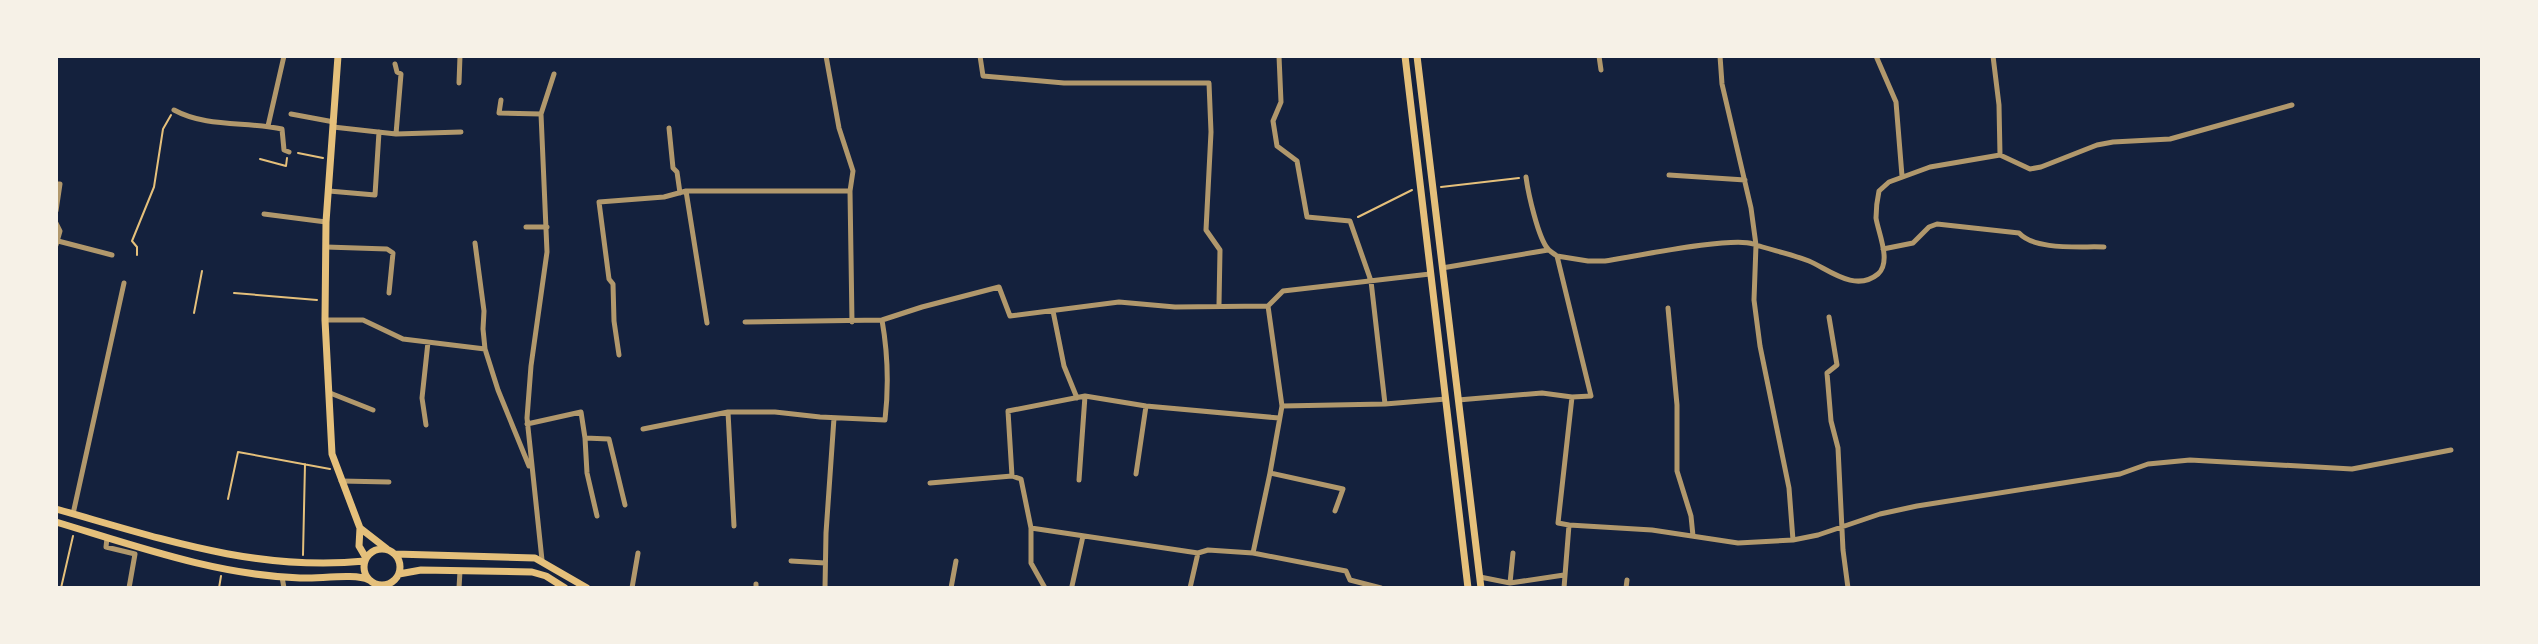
<svg xmlns="http://www.w3.org/2000/svg" width="2538" height="644" font-family="Arial,sans-serif">
  <style>
    .lines { fill: none; stroke-linecap: round; stroke-linejoin: round }
    .path { stroke: #e5c07b; stroke-width: 2 }
    .minor { stroke: #b1986c; stroke-width: 5 }
    .secondary { stroke: #e5c07b; stroke-width: 7 }
  </style>
  <rect width="100%" height="100%" fill="#14213d"/>
  <g class="lines">
    <path class="path" d="M298,153l25,5
      M260,159l26,7 1,-8
      M1441,187l78,-9
      M1358,217l54,-27
      M137,255v-8l-5,-6 22,-54 9,-58 8,-14
      M234,293l83,7
      M194,313l8,-42
      M228,499l10,-47 92,17
      M303,555l2,-91
      M61,588l12,-52
      M219,588l2,-12"/>
    <path class="minor" d="M826,56l13,72 14,43 -3,20 2,131
      M980,56l3,20 81,7h145l2,49 -5,98 14,20 -1,55
      M1279,56l2,46 -8,19 4,25 20,15 10,56 43,4 21,60 14,123
      M1599,56l2,14
      M1720,56l2,28 29,124 5,37 -2,55 6,46 29,142 4,52
      M1876,56l20,46 6,74
      M1993,56l6,49 1,50
      M395,64l2,8 4,2 -5,60
      M459,83l1,-27
      M501,100l-2,13 42,1
      M174,110c33,18 72,11 108,19l2,21 5,2
      M291,114l43,8
      M268,126l16,-70
      M333,127l63,7 65,-2
      M669,128l4,40 4,4 3,21
      M1669,175l76,5
      M1526,177c2,15 12,61 22,72 0,1 9,7 9,7l34,140 -19,1 -14,126 11,2 -5,63
      M56,184h4l-4,27
      M329,191l46,4 4,-63
      M686,191l21,132
      M264,214l62,8
      M56,223l4,8 -4,14
      M526,227h21
      M58,241l54,14
      M475,243l9,68 -1,18 2,20 13,41 31,76
      M326,247l61,2 6,4 -4,40
      M1883,249l30,-6 16,-16 8,-3 82,9c17,18 61,13 85,14
      M1557,256l31,5h17c27,-4 128,-25 148,-17 18,6 38,10 56,17 19,8 46,32 69,13 14,-12 0,-42 -2,-56 0,-10 1,-18 3,-27l10,-9 41,-15 70,-12 30,14 11,-2 56,-22 16,-3 57,-3 122,-34
      M1442,268l106,-18
      M1268,306l14,100 -12,67 73,16 -8,22
      M1668,308l9,97v66l14,45 2,20
      M1053,311l11,55 13,32
      M1829,317l8,48 -10,8 4,48 7,27 5,102 5,38
      M325,320h38l40,19 82,10
      M745,322l137,-2 40,-13 77,-20 11,29 109,-14 56,5 93,-1 15,-15 147,-17
      M619,355l-5,-34 -1,-37 -4,-5 -10,-77 65,-5 22,-6h164
      M330,393l43,17
      M1458,400l84,-7 30,4
      M1282,406l103,-2 61,-5
      M728,412l6,114
      M527,424l54,-12 4,26
      M426,425l-4,-27 6,-56
      M643,429l85,-17h47l45,5 65,3c4,-35 3,-66 -3,-100
      M1270,473l-17,80 93,18 4,9 31,8
      M1136,474l10,-68
      M1079,480l6,-84
      M341,481l48,1
      M930,483l82,-7
      M73,514l51,-231
      M597,516l-10,-43 -2,-35 24,1 16,66
      M1569,525l83,5 86,13 55,-3 25,-5 62,-21 37,-8 203,-32 28,-10 42,-4 162,9 99,-19
      M1031,528l-10,-49 -9,-3 -4,-65 77,-15 61,10 133,12
      M107,538l-1,9 29,7 -6,34
      M542,560l-15,-142 4,-52 16,-114 -6,-138 13,-40
      M791,561l34,2
      M282,577l2,11
      M1480,577l30,6 54,-8
      M1510,583l3,-30
      M1072,586l11,-50
      M459,588l1,-17
      M632,588l6,-35
      M756,588v-4
      M825,588l1,-55 8,-115
      M951,588l5,-27
      M1045,588l-14,-25v-35l167,25 10,-3 45,3
      M1190,588l8,-35
      M1626,588l1,-8"/>
    <path class="secondary" d="M338,56l-12,166 -1,98 7,134 28,74 27,21
      M1405,56l63,532
      M1417,56l64,532
      M56,509c103,29 200,63 309,52
      M56,522c80,24 160,53 244,56 17,1 57,-5 69,2
      M360,528l-1,18 7,12
      M364 567a18 18 0 1 1 36 0a18 18 0 1 1-36 0Z
      M395,554l140,4 52,30
      M399,574l22,-4 111,2 14,4 19,12"/>
  </g>
  <rect width="2538" height="644" fill="none" stroke="#f6f1e7" stroke-width="116"/>
</svg>
